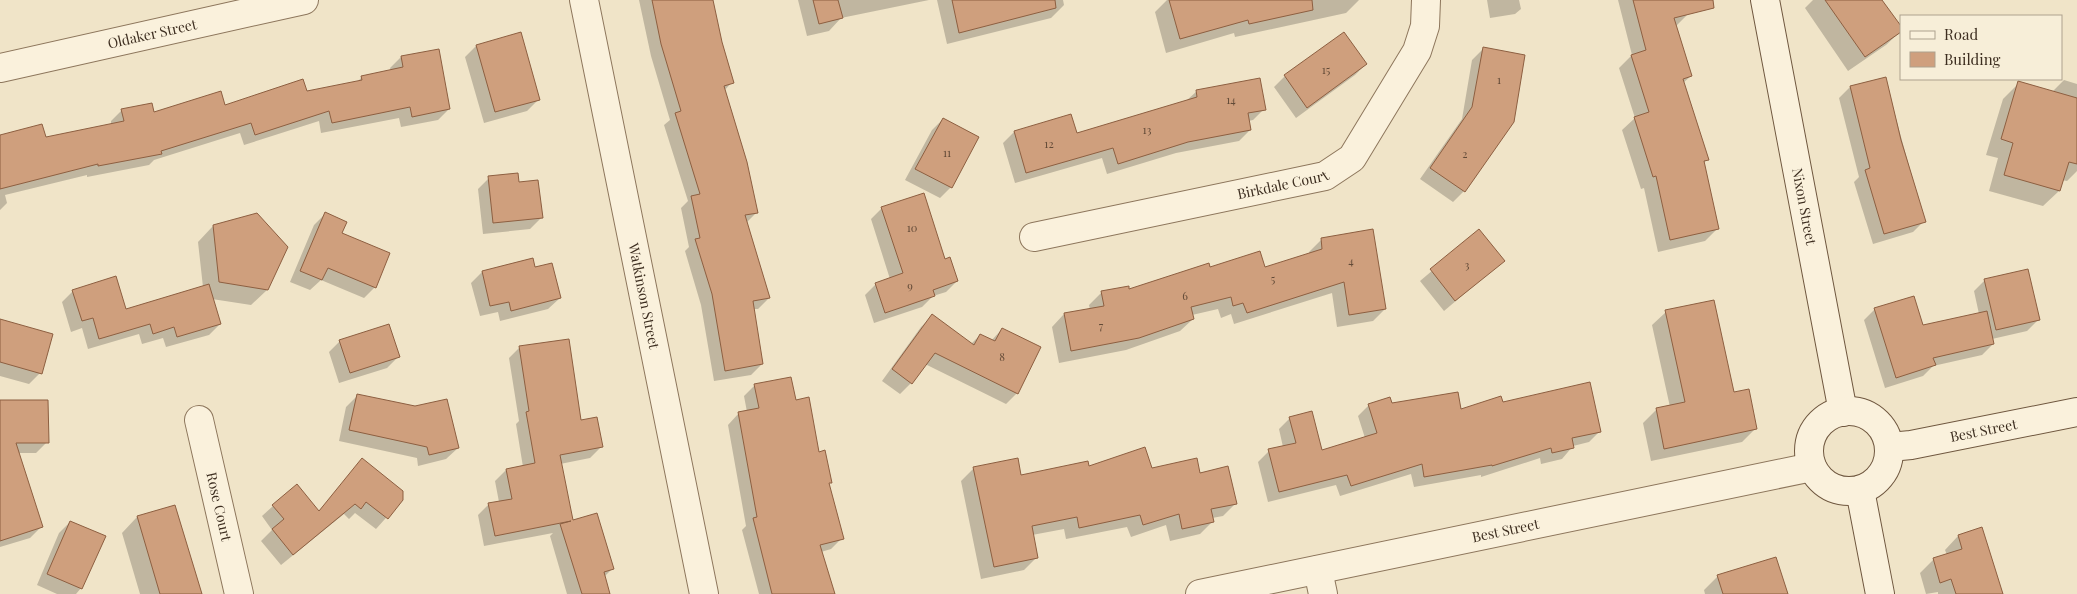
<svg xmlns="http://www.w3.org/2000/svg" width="2077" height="594" font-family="'Playfair Display',serif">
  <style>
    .shadow { fill: #0003 }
    .building { fill: #cf9f7d; stroke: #8d5f41 }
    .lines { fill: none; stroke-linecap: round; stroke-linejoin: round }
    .street-casing { stroke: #8d765c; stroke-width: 30 }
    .secondary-casing { stroke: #6f573f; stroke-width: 30 }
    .street { stroke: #faf1dc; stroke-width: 28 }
    .secondary { stroke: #faf1dc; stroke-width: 28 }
    .labels { text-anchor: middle; stroke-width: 4; stroke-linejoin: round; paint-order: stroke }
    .number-label { font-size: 11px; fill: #624a37 }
    .street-label { font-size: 14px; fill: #3d2e20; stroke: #f7eed8 }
  </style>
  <rect width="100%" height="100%" fill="#f0e4c8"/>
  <path class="shadow" d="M639,0h73l9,42 11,40 -8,9 33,121 -11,11 23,75 -11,11h-5l9,55 -11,11 -37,6 -13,-76 -16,-54 4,-4 -8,-39 7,-7 -24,-76 6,-5 -19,-64z
    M798,0h131l-88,18 -12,13 -22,5z
    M937,0h126l1,5 -13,13 -104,26z
    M1167,0h192l-13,13 -111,24 -1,-4 -68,20 -11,-41z
    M1487,0h32l2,9 -6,5 -25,4z
    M1618,0h67l3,14 -13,13 16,49 -8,7 24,77 -4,3 15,65 -13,13 -47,11 -14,-64 -3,1 -19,-59 13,-12 -16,-50 13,-13z
    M1813,0h68l20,31 -15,14 -38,26 -43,-63z
    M1344,34l22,30 -11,11 -59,43 -22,-31 11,-11z
    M476,46l62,54 -11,11 -43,12 -19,-66z
    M1483,49l-19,142 -11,11 -33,-23 42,-60 10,-59z
    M438,50l11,59 -11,11 -37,7 -2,-9 -78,15 -2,-12 -75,24 -4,-12 -86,27 -5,5 -62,12v-2l-82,20 2,8 -7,7v-66l45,-5 66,-14v-4l11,-11 31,4 71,-8 132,-23 6,-6 29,-6 -1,-3 11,-11z
    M1885,78l39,143 -11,11 -40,12 -19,-62 5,-5 -20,-79 11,-11z
    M2064,80l13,4v87l-10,10 -5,-1 -3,11 -16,15 -54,-15 9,-33 -12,-3 17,-56 16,-16 33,9z
    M1197,91l67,18 -11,11 -5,1 2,9 -11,11 -63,12 -69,21 -5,-16 -87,25 -12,-40 11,-11 62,3 110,-34z
    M943,119l35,18 -27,50 -11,11 -35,-18 27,-50z
    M489,178l28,5 24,35 -11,11 -47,5 -5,-45z
    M882,208l62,52 13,21 -11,11 -13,4 -11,11 -48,16 -9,-28 11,-11 14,-5 -19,-60z
    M325,214l50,73 -11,11 -43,-18 -11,10 -20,-8 24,-57z
    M213,226l54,64 -16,15 -39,-6 8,25 -11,11 -43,12 -3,-9 -21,6 -3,-10 -51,15 -6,-21 -11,4 -9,-30 11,-11 52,19 78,-23 -5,-45z
    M1479,231l24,30 -59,50 -24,-30z
    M1321,240l64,69 -12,12 -36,6 -5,-34 -98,31 -3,-10 -10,4 -3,-9 -26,6 1,4 -13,12 -54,19 -67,13 -7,-36 12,-13 26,-4 -1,-5 13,-13 27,-2 80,-22h55l45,-14v-2z
    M534,268l26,30 -12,11 -48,12 -2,-9 -18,4 -9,-33 11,-11z
    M1985,280l53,40 -11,11 -35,8 1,5 -11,11 -49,11 -10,10 -38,12 -21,-68 11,-11 47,18 57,-13 -5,-23z
    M1666,312l67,82 23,34 -14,14 -91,19 -8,-38 14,-14 13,-2 -18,-82z
    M932,316l39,28 9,-9 11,6 11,-12 15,64 -11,11 -81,-40 -14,19 -11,11 -18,-13 39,-54z
    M0,321l40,52 -11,11 -29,-8z
    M340,341l58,16 -11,11 -48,15 -10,-31z
    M520,347l81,100 -11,11 -30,6 12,58 40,47 -8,8 5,17h-42l-17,-58 3,-3 -69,13 -6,-31 11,-11 10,-2 -4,-21 11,-11 17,-3 -7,-43 3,-3 -10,-63z
    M755,385l40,16 35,81 -2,2 14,54 -11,11 -10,3 13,42h-75l-17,-64 4,-4 -18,-101 11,-12 8,-1 -3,-16z
    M357,396l101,52 -12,11 -28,7 -1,-8 -78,-17 7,-34z
    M0,401l47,41 -11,11h-18l23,74 -11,11 -30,9z
    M1502,403l98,28 -11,11 -16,4 -11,13 -21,5 -1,-6 -59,19v-2l-67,12 -3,-13 -71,22 -4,-11 -68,17 -10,-40 11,-11 14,-4 -4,-18 11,-11 31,34 44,-14 -7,-22 11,-11h22l69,6z
    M362,460l40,40 -26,29 -21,-16 -6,6 -5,-5 -63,51 -20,-24 11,-11 -10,-14 11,-10 45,6z
    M1088,467l111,7 37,29 -13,13 -11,2v4l-12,12 -30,7 -4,-16 -35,12 -4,-10 -61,12 -2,-10 -32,6 5,22 -13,13 -43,9 -20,-98 13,-13 46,8z
    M174,506l26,88h-60l-18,-61 15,-16z
    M70,522l11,66 -5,6h-19l-20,-9 22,-52z
    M1958,536l44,58h-64v-2l-12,2 -6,-21 14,-14 13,-4 -2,-5z
    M1718,576l68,18h-81l-1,-4z"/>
  <path class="building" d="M652,0h61l9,42 12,41 -10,3 23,76 11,51 -13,2 25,83 -17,3 10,63 -38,7 -13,-77 -17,-55 5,-1 -9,-42 9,-2 -25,-81 6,-2 -20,-67z
    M813,0h25l5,18 -24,6z
    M952,0h103l1,8 -97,25z
    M1169,0h143l1,10 -64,14 -1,-4 -68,19z
    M1633,0h80l1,8 -40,10 18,58 -9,3 26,81 -5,1 15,68 -49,11 -14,-64 -3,1 -19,-60 15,-5 -18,-57 15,-5z
    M1825,0h57l19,26v6l-36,25z
    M521,32l19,68 -45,12 -19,-67z
    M1344,32l23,32 -60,44 -23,-33z
    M1483,47l42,8 -11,67 -49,70 -35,-24 42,-61z
    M439,49l11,60 -38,8 -2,-10 -78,16 -3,-12 -74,24 -4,-12 -90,28 1,3 -64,12v-2l-98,25v-54l42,-11 4,13 78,-16 -3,-12 31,-6 2,9 67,-21 4,14 78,-26 4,12 55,-11 -1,-4 42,-9 -2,-11z
    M1886,77l15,63 25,82 -42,12 -19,-64 5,-2 -20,-82z
    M1260,78l6,32 -18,3 3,17 -63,12 -70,22 -5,-16 -87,25 -12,-42 57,-17 6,19 120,-36 -1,-7z
    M2018,81l59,17v66l-8,-2 -9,29 -56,-16 9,-32 -12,-4z
    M943,118l36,19 -27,51 -37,-19z
    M518,173l1,9 19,-2 5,38 -50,5 -5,-47z
    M924,193l21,66 5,-2 8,24 -25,9 2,6 -50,17 -10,-30 28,-10 -22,-66z
    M325,212l22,10 -5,11 48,20 -14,35 -48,-20 -6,12 -22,-9z
    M257,213l31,34 -20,43 -49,-8 -6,-57z
    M1373,229l13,80 -37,6 -5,-33 -97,31 -4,-10 -10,3 -2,-9 -40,10 3,12 -55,19 -68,13 -7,-38 40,-7 -3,-15 28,-5v3l80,-26 1,4 50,-16 5,16 57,-18 -1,-11z
    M1479,229l26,32 -50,40 -25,-32z
    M533,258l2,9 17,-4 9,35 -50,13 -2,-9 -19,4 -8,-35z
    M2028,269l12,51 -44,10 -12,-51z
    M116,276l10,33 83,-25 12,40 -44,13 -3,-10 -21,7 -3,-10 -51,15 -6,-21 -11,3 -10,-31z
    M1914,296l9,29 64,-14 7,33 -61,14 3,7 -40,13 -22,-70z
    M1714,300l20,92 15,-3 8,40 -93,20 -8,-41 29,-6 -20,-92z
    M932,314l42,31 6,-11 15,7 7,-13 39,19 -23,47 -83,-41 -23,31 -20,-15z
    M0,319l53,15 -11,40 -42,-12z
    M389,324l11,33 -50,16 -11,-33z
    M569,339l12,81 16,-3 6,30 -43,8 13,65 24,-7 17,56 -10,3 6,22h-28l-22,-70 11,-3 -76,15 -7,-33 24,-4 -6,-30 29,-6 -9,-51 3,-1 -10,-65z
    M791,377l5,23 13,-3 10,55 6,-2 7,33h-3l15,56 -24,6 15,49h-63l-19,-76 4,-1 -19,-105 21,-4 -5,-24z
    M1590,382l11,50 -29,6 2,10 -22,5 -1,-5 -59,18v-1l-68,12 -2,-13 -71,22 -4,-11 -68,17 -11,-43 28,-6 -7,-26 23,-6 10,39 55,-17 -9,-29 22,-7 2,6 66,-11 3,17 40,-13 2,6z
    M357,394l58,12 32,-7 12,49 -30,7 -2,-8 -78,-17z
    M0,400h48l1,43h-33l27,84 -43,14z
    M1145,447l7,21 45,-10 3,15 28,-7 9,38 -26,5 3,13 -32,7 -3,-15 -36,11 -3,-10 -61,13 -2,-11 -45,9 6,32 -44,9 -21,-100 45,-9 3,17 67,-14 1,5z
    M362,458l41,33v9l-15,19 -22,-17 -5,7 -6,-5 -62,51 -21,-26 12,-10 -12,-14 25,-21 22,27z
    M175,505l27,89h-42l-23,-78z
    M70,521l36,15 -24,53 -35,-15z
    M1982,527l21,67h-47l-5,-15 -11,4 -7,-25 29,-9 -4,-14z
    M1776,557l12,37h-65l-6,-19z"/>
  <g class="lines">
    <defs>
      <g id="street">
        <path id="s1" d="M584,0l120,594"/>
        <path id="s2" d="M0,68l304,-68"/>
        <path id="s3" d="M1034,237l291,-61 27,-18 65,-107 8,-25 1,-26"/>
        <path id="s4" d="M199,420l40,174"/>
        <path d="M1318,570l5,24"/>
        <path id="s5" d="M1200,594l612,-127"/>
      </g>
      <g id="secondary">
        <path id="s6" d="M1765,0l78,412"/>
        <circle cx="1849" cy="451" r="40"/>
        <path id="s7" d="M1890,447l21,-2 166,-33"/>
        <path d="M1860,490l20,104"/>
      </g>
    </defs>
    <use href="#street" class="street-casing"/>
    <use href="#secondary" class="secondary-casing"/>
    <use href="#street" class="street"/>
    <use href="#secondary" class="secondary"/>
  </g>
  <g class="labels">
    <g class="number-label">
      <text x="1326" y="74">15</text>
      <text x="1499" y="84">1</text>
      <text x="1231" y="104">14</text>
      <text x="1147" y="134">13</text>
      <text x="1049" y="148">12</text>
      <text x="947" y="157">11</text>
      <text x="1465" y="158">2</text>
      <text x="912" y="232">10</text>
      <text x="1351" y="265">4</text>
      <text x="1467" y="269">3</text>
      <text x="1273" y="283">5</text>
      <text x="910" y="290">9</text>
      <text x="1185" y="300">6</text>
      <text x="1101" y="330">7</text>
      <text x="1002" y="361">8</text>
    </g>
    <g class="street-label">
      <text dy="5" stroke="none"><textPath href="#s2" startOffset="156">Oldaker Street</textPath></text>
      <text dy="5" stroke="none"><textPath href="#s3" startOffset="254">Birkdale Court</textPath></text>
      <text dy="5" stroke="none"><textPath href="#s6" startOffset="210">Nixon Street</textPath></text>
      <text dy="5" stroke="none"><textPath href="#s1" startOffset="302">Watkinson Street</textPath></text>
      <text dy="5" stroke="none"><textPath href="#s7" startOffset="95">Best Street</textPath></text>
      <text dy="5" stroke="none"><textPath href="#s4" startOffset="89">Rose Court</textPath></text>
      <text dy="5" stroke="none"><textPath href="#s5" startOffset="312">Best Street</textPath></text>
    </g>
  </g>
  <rect x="1900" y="15" width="162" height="65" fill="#f7eed8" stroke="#ada18e"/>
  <rect x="1910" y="31" width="25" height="8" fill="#faf1dc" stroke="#ada18e"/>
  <text x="1944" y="40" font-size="15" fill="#3d2e20">Road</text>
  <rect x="1910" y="52" width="25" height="15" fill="#cf9f7d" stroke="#ada18e"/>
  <text x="1944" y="65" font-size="15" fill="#3d2e20">Building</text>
</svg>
